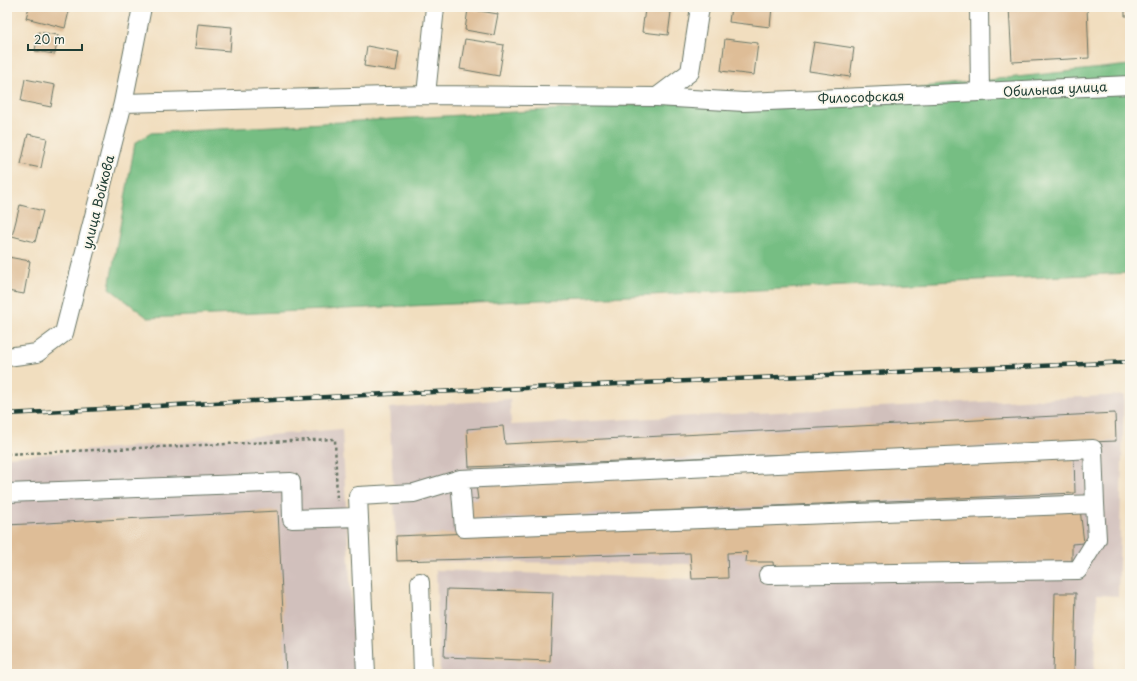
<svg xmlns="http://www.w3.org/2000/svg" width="1137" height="681" font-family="'Playpen Sans',sans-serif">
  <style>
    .industrial { fill: #d1c0bc }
    .forest { fill: #76be83; stroke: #4a7e5c }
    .building { fill: #debd97 }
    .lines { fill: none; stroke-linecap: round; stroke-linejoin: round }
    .minor-casing { stroke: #687565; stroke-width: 20 }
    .path { stroke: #687565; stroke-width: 2.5; stroke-dasharray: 3 3; stroke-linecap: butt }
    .minor { stroke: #fff; stroke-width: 18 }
    .rail-casing { stroke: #1f3d34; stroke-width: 4.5 }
    .rail { stroke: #fbf7ec; stroke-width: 3; stroke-dasharray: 9; stroke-linecap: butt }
    .labels { text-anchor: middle; stroke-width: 4; stroke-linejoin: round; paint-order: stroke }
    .street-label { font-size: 13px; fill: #1f3d34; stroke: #fbf7ec }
  </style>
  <rect width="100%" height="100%" fill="#fbf7ec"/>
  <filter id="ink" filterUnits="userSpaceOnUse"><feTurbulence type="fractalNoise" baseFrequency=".025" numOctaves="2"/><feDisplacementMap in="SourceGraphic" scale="8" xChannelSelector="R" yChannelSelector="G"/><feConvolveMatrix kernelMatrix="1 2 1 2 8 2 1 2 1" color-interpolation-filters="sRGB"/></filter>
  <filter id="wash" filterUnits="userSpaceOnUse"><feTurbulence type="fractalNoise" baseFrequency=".012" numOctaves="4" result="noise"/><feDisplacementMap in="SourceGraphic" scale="16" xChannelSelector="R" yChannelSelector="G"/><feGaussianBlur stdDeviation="0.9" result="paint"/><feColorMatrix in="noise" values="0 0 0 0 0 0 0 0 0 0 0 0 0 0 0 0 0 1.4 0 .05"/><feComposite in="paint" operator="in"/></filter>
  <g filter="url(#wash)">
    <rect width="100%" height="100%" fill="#f1debf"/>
    <path class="industrial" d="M1124,395l-6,201 -21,-1 -3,79h-654l-4,-104 255,9v-15l-294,-3 -8,-153 121,-9 1,26z
      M342,429l13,245h-348v-217z"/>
    <path class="forest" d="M1130,65v208l-982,45 -39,-30 26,-145 16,-10 743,-43z"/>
    <g id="blocks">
      <path class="building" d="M29,7h41l-5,21 -39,-10z
        M731,7h41l-2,20 -41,-5z
        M1009,7h78l2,51 -77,4z
        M1125,7h5v9h-5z
        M468,9l30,5 -4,21 -29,-5z
        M645,9l26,3 -3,23 -26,-3z
        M198,24l34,3 -2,24 -35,-3z
        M38,32l20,3 -3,19 -20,-3z
        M465,39l39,6 -5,31 -39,-7z
        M725,39l33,4 -4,32 -33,-4z
        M814,42l40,6 -4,29 -41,-6z
        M367,46l32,6 -3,19 -32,-5z
        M25,79l30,6 -4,22 -30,-6z
        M28,134l19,4 -6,30 -20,-4z
        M20,205l23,6 -8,31 -23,-6z
        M8,257l22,4 -6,33 -17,-3z
        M1115,413l1,28 -647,26 -2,-38 36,-3 2,18z
        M1074,456l1,37 -604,26 -1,-20h8l-2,-14z
        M1080,509l4,34 -12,1v17l-298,11 -1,-10h-27l1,-10 -20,1 1,25 -36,1 -2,-26 -293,8 -1,-25z
        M278,511l8,163h-279v-149z
        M447,589l106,3 -3,69 -106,-4z
        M1055,593h21l-2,81h-21z"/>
    </g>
  </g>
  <g filter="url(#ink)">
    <use href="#blocks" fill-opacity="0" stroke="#687565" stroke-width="1"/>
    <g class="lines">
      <defs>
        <path id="minor" d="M980,92l150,-7
          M426,95l9,-88
          M657,97l87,5 236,-10 -1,-85
          M123,103l303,-8 231,2 33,-25 10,-65
          M7,357l30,-4 27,-20 59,-230 19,-96
          M7,493l284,-11 1,37 66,-2
          M768,575l310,-5 19,-31 -2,-35
          M420,582l3,92
          M366,674l-8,-178 56,-3 46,-14 633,-30 2,55 -631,24 -4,-49"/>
      </defs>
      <use href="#minor" class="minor-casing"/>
      <path class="path" d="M7,454l328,-15 2,62"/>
      <use href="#minor" class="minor"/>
      <defs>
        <path id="rail" d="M7,414l358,-19 765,-33"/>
      </defs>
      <use href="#rail" class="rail-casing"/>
      <use href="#rail" class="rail"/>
    </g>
  </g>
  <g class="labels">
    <g class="street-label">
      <text transform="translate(1055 89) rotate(-3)" y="5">Обильная улица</text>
      <text transform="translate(861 97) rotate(-2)" y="5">Философская</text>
      <text transform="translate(98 202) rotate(-76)" y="5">улица Войкова</text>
    </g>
  </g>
  <rect width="1137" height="681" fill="none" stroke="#fbf7ec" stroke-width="24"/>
  <path d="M28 44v6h54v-6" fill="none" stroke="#1f3d34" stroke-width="2"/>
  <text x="34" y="44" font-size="12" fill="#1f3d34" stroke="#fbf7ec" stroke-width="3" paint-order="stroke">20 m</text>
</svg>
